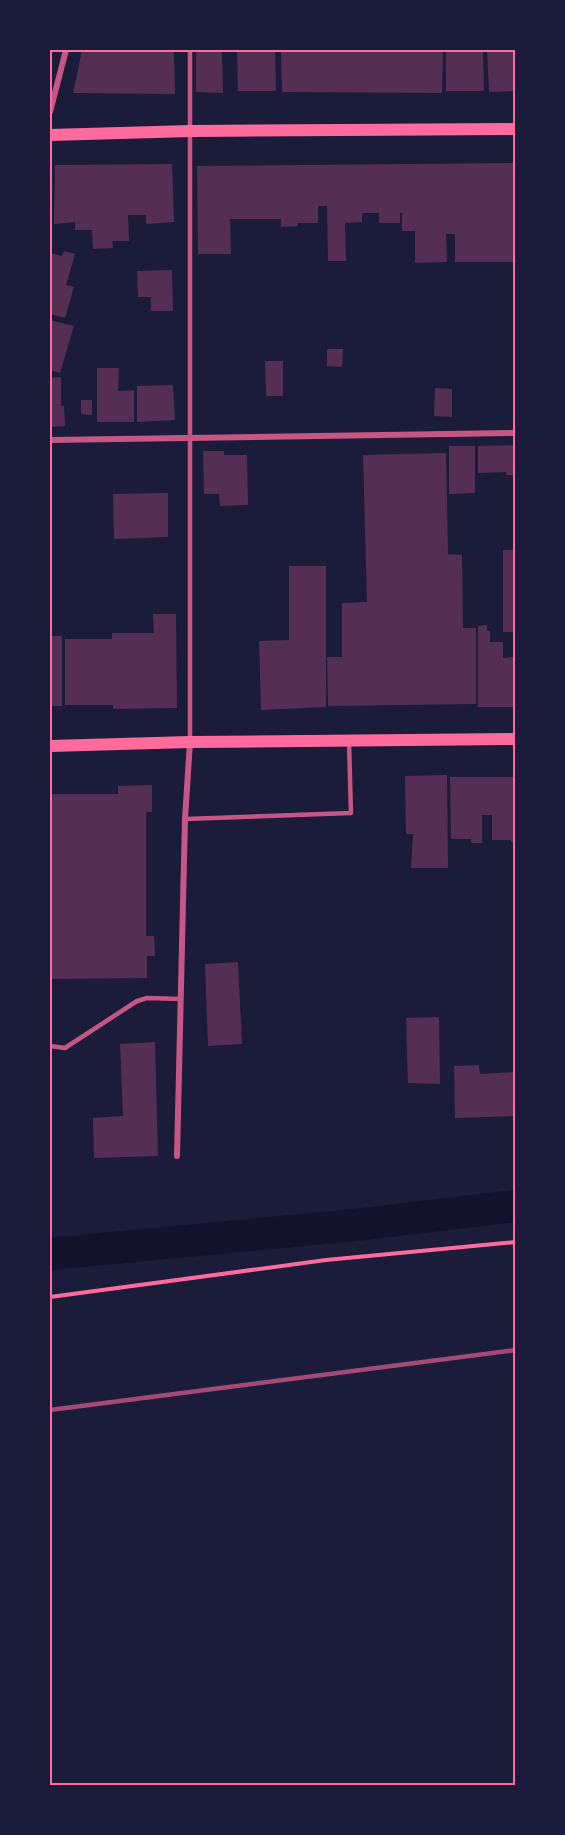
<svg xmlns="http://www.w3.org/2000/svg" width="565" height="1835" font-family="Quicksand,sans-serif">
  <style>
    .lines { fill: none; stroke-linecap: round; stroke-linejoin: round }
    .canal { stroke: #12122b; stroke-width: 32 }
    .building { fill: #542f53 }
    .path { stroke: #ff6b9d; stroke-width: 4 }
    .service { stroke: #c65784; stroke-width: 4.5 }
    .minor { stroke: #c65784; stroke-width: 6 }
    .secondary { stroke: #ff6b9d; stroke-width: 12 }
    .rail { stroke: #a44b75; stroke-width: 4.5 }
    .neatline { fill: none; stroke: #ff6b9d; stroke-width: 2 }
  </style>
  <rect width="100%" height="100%" fill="#1b1b3a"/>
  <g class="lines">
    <path class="canal" d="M50,1254l305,-29 161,-19"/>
  </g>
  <path class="building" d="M82,50h92l1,44 -102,-1z
    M196,50h26l1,43 -27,-1z
    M237,50h38l1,41h-38z
    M281,50h162l-1,43 -160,-1z
    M446,50h37l1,41h-38z
    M487,50h29v41l-27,1z
    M516,163v99h-61v-28h-9l1,28 -32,1v-32h-13v-18h-2v10h-21v-10h-17v9l-17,1 1,38h-18l-1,-55h-9v17h-20v3l-17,1v-8h-51l1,35h-33l-1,-88z
    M172,164l2,58 -28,2v-9h-18l1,26h-17l1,7 -20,1 -1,-19h-17v-8l-21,2 1,-59z
    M64,251l11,3 -9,31 8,2 -9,31 -15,-4v-61l12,3z
    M172,270l1,41h-22v-14h-13l-1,-26z
    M50,320l24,6 -14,47 -10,-3z
    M327,349h16l-1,18 -15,-1z
    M265,361h18v35h-17z
    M97,368h22l-1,23 16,-1v32h-37z
    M61,377v29h3l1,20 -15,1v-49z
    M173,385l2,35 -38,2v-36z
    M435,388l17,1v28l-18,-1z
    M81,400h11v15l-11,-1z
    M516,445v30h-10v-3l-28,1v-27z
    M449,446h26v47l-26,1z
    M203,451h21v4h23l1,50 -28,1 -1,-12h-15z
    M446,453l2,101 14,1 1,73h13v76l-148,2 -1,-49h15v-54l25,-1 -4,-147z
    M168,493v44l-54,2 -1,-45z
    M503,550h13v82h-13z
    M289,566h37v141l-65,3 -2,-69 30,-1z
    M153,614h23l1,94 -64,1v-4h-48v-66h47v-6h42z
    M487,625v6h3v11h13v16l13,-1v50h-38v-81z
    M50,636h12v70h-12z
    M447,775l1,93h-37l2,-34h-7l-1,-58z
    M450,777h66v65h-5v-2h-19v-25h-10v28h-11v-4h-20z
    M152,785v27h-6v124h8l1,20h-8v22l-97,1v-185h68v-8z
    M238,962l4,82 -34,2 -3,-82z
    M439,1017l1,67 -32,-1 -2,-65z
    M155,1042l3,114 -64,2 -1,-40 30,-2 -3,-72z
    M479,1065l1,9 36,-2v44l-61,2 -1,-52z"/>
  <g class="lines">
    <path class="path" d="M50,1297l276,-37 190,-18"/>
    <path class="service" d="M190,50v689
      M185,819l166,-6 -2,-71
      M50,1046l15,2 72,-47 10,-3 34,1"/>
    <path class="minor" d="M50,112l16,-62
      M50,440l466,-7
      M177,1156l8,-337 5,-77"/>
    <path class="secondary" d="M50,135l140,-4 326,-2
      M50,746l140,-4 326,-3"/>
    <path class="rail" d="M50,1410l466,-60"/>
  </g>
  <rect width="565" height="1835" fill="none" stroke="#1b1b3a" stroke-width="102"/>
  <rect x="51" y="51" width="463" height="1733" class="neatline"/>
</svg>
